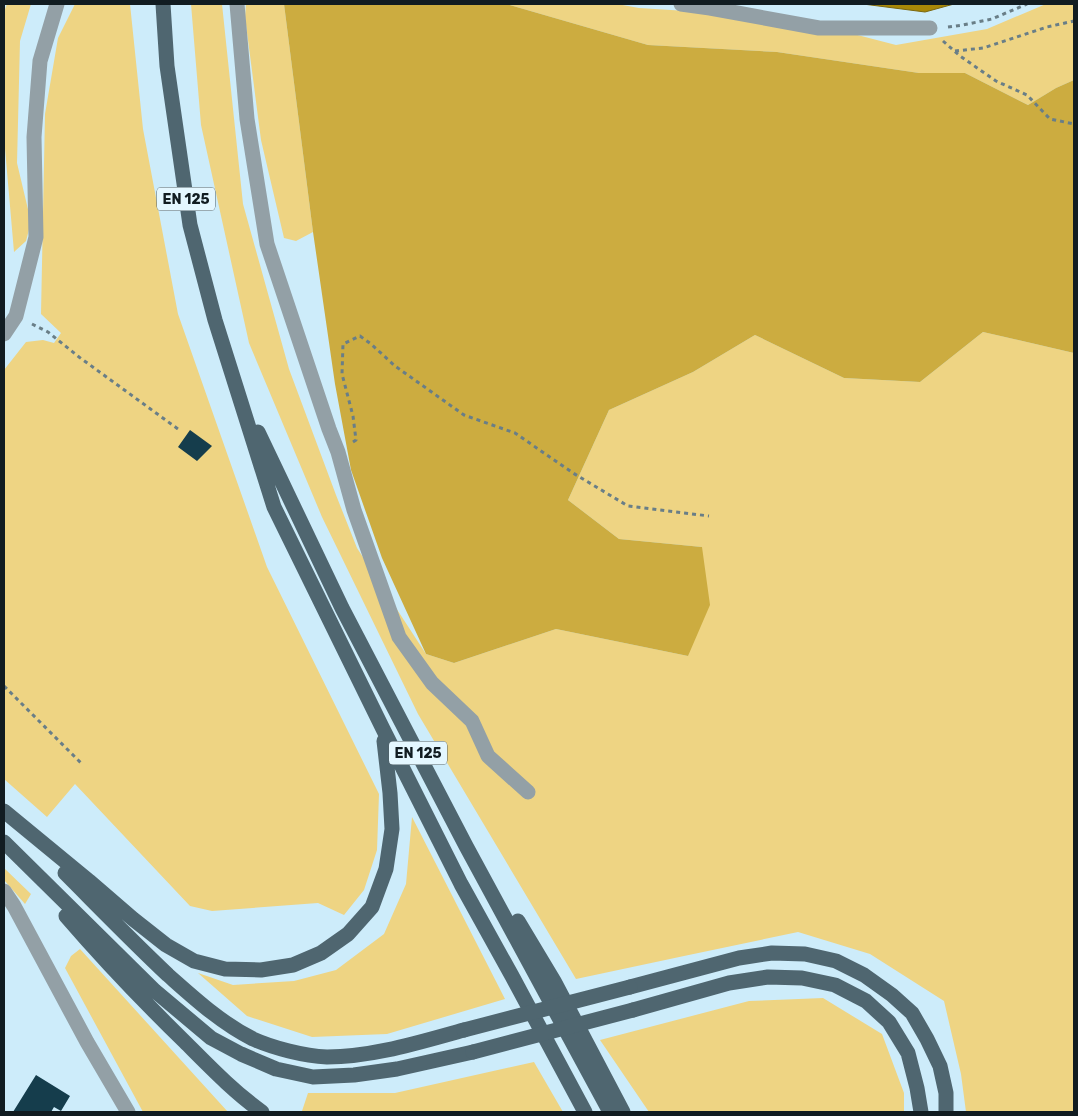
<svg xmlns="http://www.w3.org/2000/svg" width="1078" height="1116" font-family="Rubik,sans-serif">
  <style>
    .green { fill: #eed483 }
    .forest { fill: #ccac40 }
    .water { fill: #a88807; stroke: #7b680f }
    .building { fill: #153d4c }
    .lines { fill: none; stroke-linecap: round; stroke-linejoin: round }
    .path { stroke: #697e87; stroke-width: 3; stroke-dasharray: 4 4; stroke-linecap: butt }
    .minor { stroke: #93a0a6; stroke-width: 15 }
    .major { stroke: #4f6670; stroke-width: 15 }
    .major-bridge { stroke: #4f6670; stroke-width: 15 }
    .labels { text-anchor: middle; stroke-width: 5; stroke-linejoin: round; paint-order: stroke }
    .shield { fill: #e4f7ff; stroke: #505e64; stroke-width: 1 }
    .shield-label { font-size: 14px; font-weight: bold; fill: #111c21 }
  </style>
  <rect width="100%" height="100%" fill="#cdecfa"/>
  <path class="green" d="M7,4h24l-11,37 -3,122 14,59 -5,19 -12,11 -10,-115v-125z
    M75,4h55l13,125 35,185 89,253 112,227 -2,56 -13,40 -20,25 -26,-12 -106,8 -22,-5 -115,-122 -28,33 -43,-38v-409l22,-28 17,-2 11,3 7,-10 -20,-19 4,-200 13,-76z
    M191,4h31l21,200 46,165 47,126 21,53 69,106 28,9 102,-34 132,27 14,-109 -83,-8 -51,-39 41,-90 84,-38 62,-37 89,43 76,4 63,-50 91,21v759h-108l-5,-38 -17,-73 -74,-47 -72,-22 -114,24 -108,23 -158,-265 -96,-197 -73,-174 -48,-218z
    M246,4h38l29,228 -17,9 -12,-3 -23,-98 -16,-123z
    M506,4h111l22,4 48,3 155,20 54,14 91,-16 59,-25h28v76l-18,8 -28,17 -63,-32h-46l-142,-21 -129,-7z
    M412,817l93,182 -118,35 -75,3 -65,-21 -49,-43 35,12 61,-4 42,-11 48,-36 22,-50z
    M4,868l27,26 -6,10 -21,-24z
    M80,949l148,163h-85l-78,-144 6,-12z
    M823,998l59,36 22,59v19h-255l-49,-72 149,-39z
    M534,1062l29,50h-260l-1,-1 6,-18h87z"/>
  <path class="forest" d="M284,4h222l142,41 129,7 142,21h46l63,32 28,-17 18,-8v273l-91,-21 -63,50 -76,-4 -89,-43 -62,37 -84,38 -41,90 51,39 83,8 8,58 -22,51 -132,-27 -102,34 -28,-9 -44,-96 -31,-88 -16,-86 -22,-152z"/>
  <path class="water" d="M863,4h91l-29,8z"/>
  <path class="building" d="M190,430l22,16 -15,15 -19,-14z
    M36,1075l34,21 -9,15 -7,-4 -3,5h-38z"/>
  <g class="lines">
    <path class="path" d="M948,27l15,-2 29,-6 35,-15
      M943,41l17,15 36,25 31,14 23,24 24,5
      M955,51l28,-3 64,-21 27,-6
      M32,324l16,8 31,25 99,72
      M353,442l3,-2 -3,-24 -11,-42 1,-30 17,-8 11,8 24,22 69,49 51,18 58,40 55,33 81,10
      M4,686l79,79"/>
    <path class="minor" d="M237,4l10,115 20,125 62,185 9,23 16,58 45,127 33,46 40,38 16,35 40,36
      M681,4l29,4 109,20h111
      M4,334l12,-18 20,-79 -2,-100 6,-76 17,-57
      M4,891l10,15 73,136 41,70"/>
    <path class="major" d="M163,4l4,62 23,159 25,95 59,187 109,222 78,155 51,92 73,136
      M258,432l84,176 124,238 144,266
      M4,811l85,70 44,38 33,26 28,16 31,8 36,1 32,-5 28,-12 27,-19 24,-27 14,-38 6,-40 -2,-36 -6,-52
      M4,842l151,149 56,47 30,16 35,15 37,8 41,-2 43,-6 76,-17
      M65,873c34,34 68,69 103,102 26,23 53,48 85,64 20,9 51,17 74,18 46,0 93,-15 137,-27
      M66,916c38,44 78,86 119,126 25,25 49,50 77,70
      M518,921l36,60 69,131
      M630,987l109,-29 33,-5 33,1 31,7 28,14 28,20 20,18 15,26 13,27 6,27v19
      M633,1010l96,-27 39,-6 34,1 33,7 31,16 23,21 19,31 9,35 4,24"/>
    <path class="major-bridge" d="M464,1030l166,-43
      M473,1052l160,-42"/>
  </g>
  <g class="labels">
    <g class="shield">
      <rect x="157" y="187.5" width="58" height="23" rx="4"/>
      <rect x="389" y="741.5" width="58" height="23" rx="4"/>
    </g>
    <g class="shield-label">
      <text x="186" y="204">EN 125</text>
      <text x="418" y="758">EN 125</text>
    </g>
  </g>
  <rect width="1078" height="1116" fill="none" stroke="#111c21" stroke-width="10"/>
</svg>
